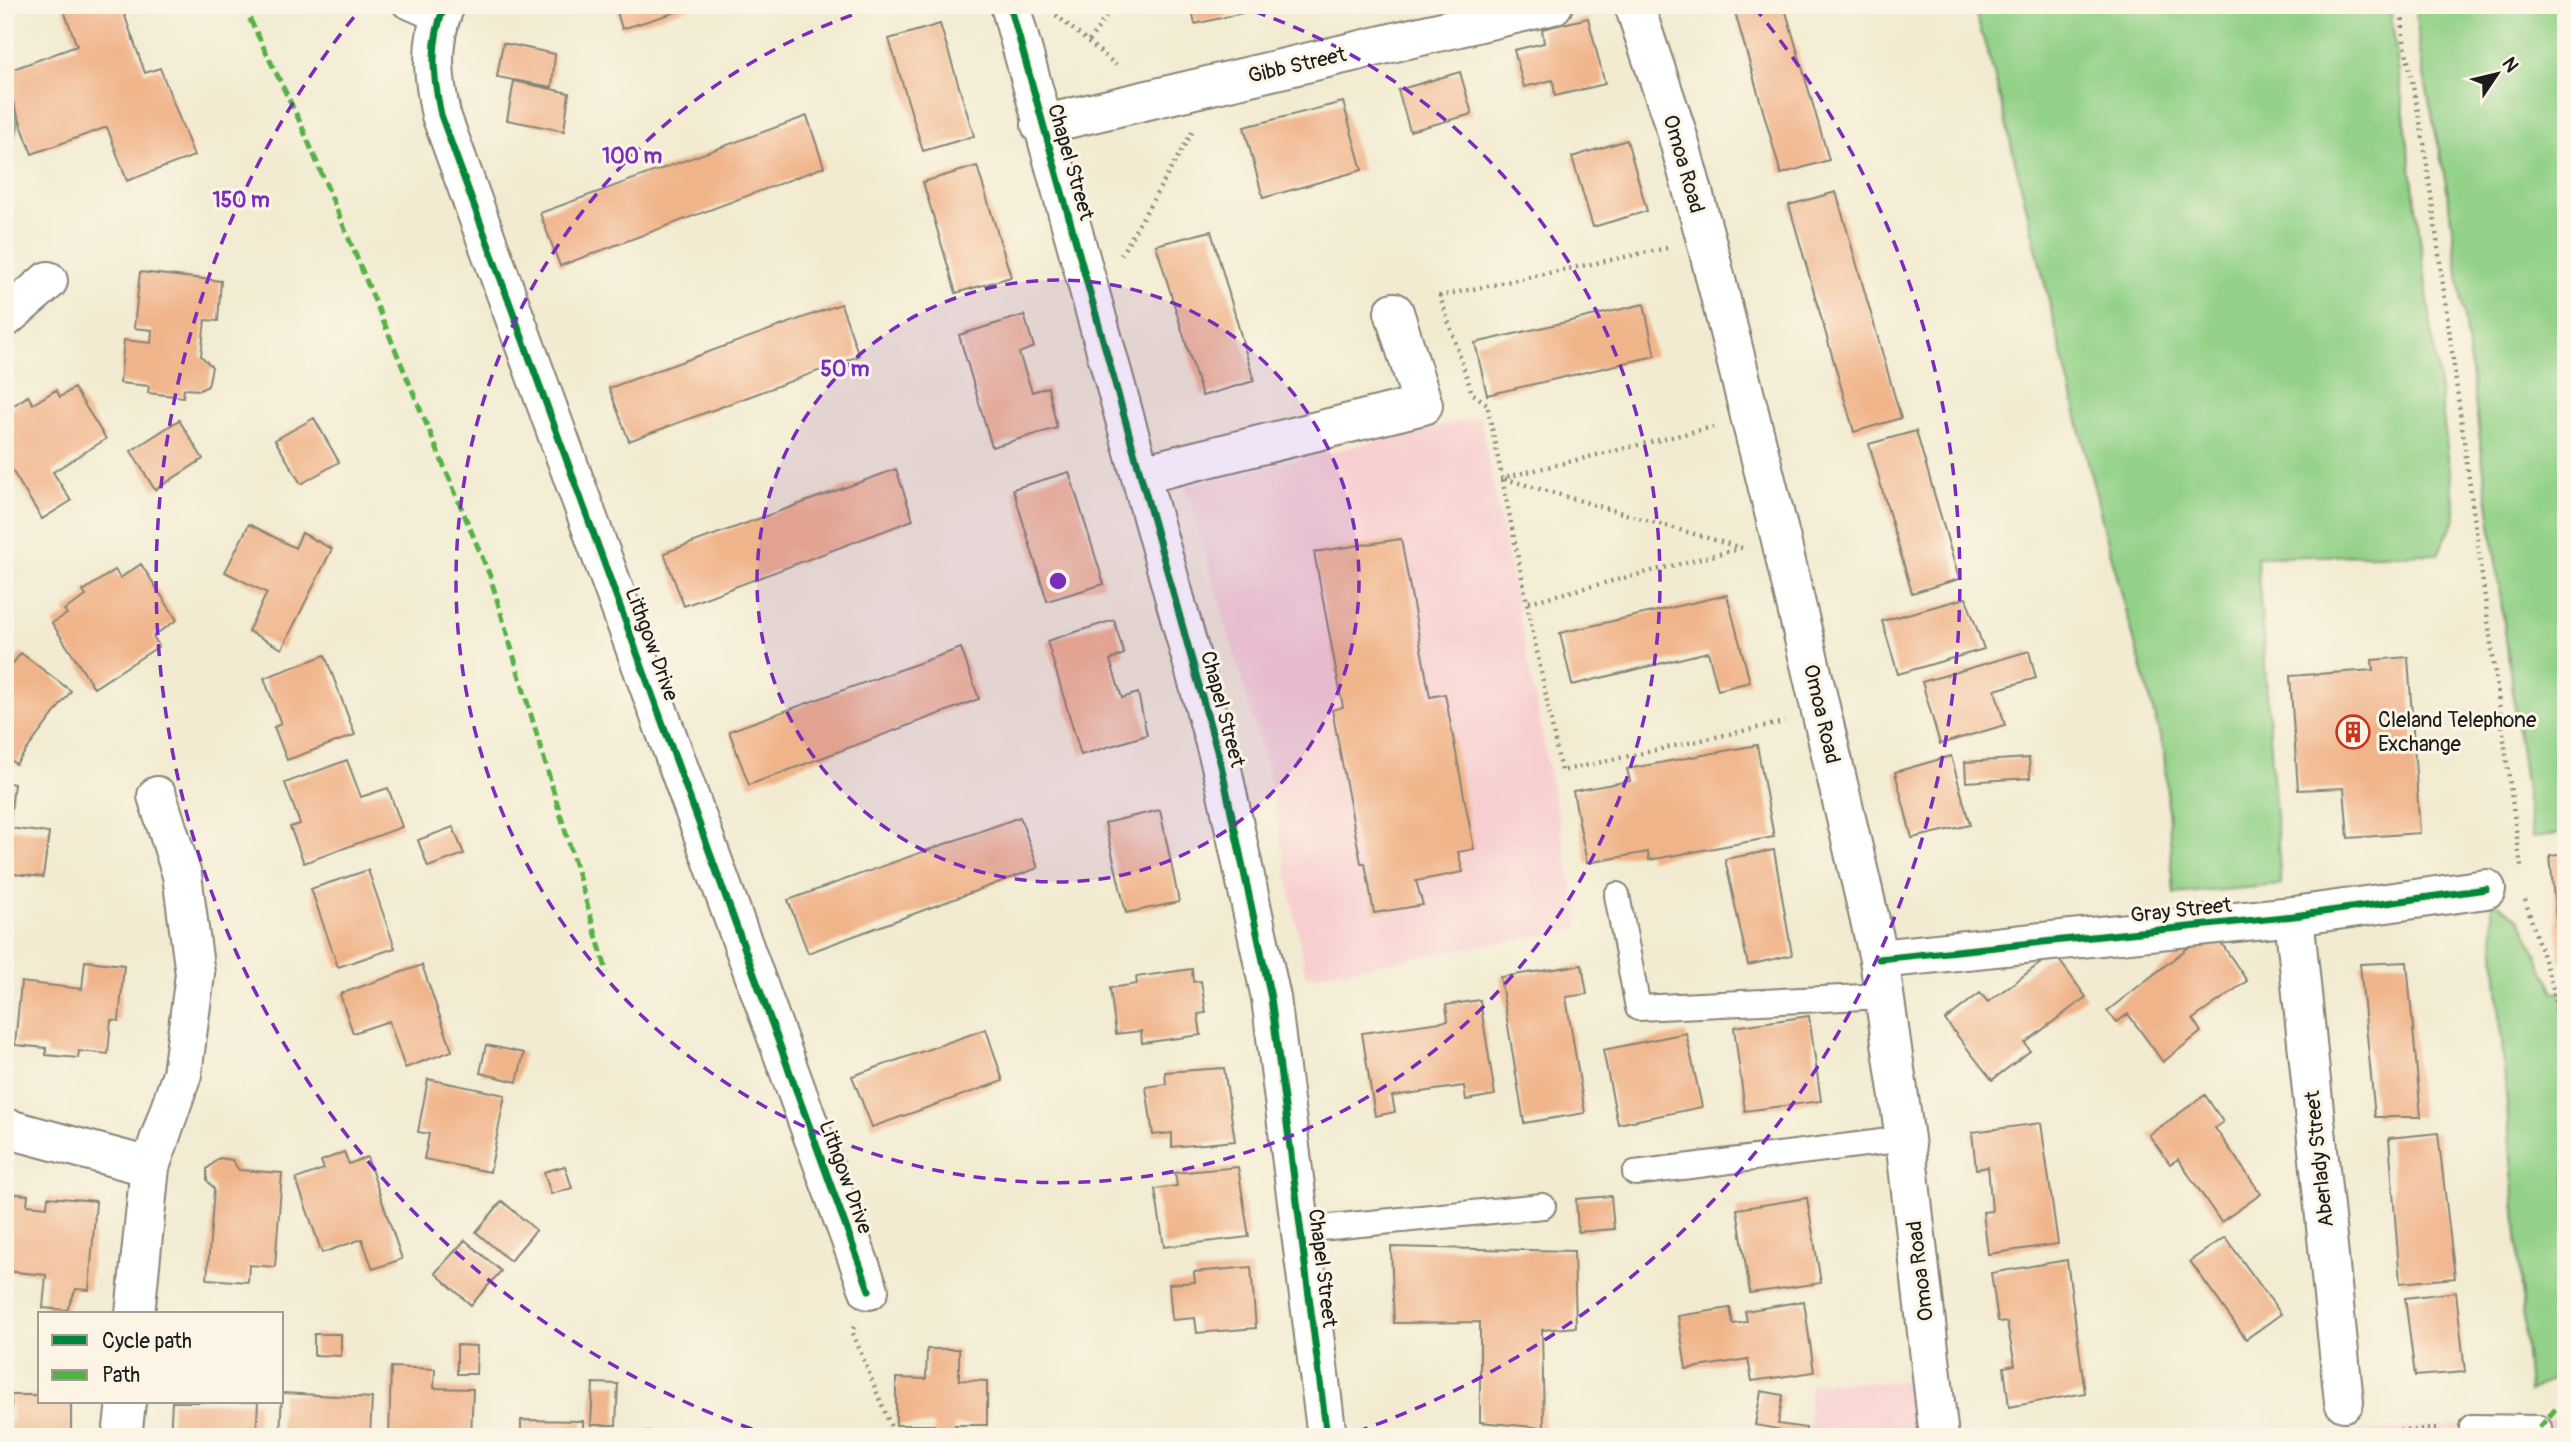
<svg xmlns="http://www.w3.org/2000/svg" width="2571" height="1442" font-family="Pangolin,sans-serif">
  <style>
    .built { fill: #f7cfd0 }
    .green { fill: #92d187; stroke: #577652; stroke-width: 2 }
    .forest { fill: #75b374; stroke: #486848; stroke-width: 2 }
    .building { fill: #f0b48a }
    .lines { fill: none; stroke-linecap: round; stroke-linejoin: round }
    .service-casing { stroke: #878476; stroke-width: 28 }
    .minor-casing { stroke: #878476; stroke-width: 42 }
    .secondary-casing { stroke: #878476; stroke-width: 42 }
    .path { stroke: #878476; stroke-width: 4.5; stroke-dasharray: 2 5; stroke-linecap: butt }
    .service { stroke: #fff; stroke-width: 24 }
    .minor { stroke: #fff; stroke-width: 38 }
    .secondary { stroke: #fff; stroke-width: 38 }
    .quiet { stroke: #55b145; stroke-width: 5; stroke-dasharray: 10 5; stroke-linecap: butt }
    .cycleway-casing { stroke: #fcf5e5; stroke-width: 11 }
    .cycleway { stroke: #00873e; stroke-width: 7 }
    .ring { fill: none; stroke: #7b2cbf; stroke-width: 3.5; stroke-dasharray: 12 9 }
    .labels { text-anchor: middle; stroke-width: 6; stroke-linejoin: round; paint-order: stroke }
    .street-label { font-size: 21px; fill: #1c1c1c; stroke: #fcf5e5 }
    .poi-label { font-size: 21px; fill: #1c1c1c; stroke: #fcf5e5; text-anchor: start }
    .centre { fill: #7b2cbf; stroke: #fcf5e5; stroke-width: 3.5 }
    .ring-label { font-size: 21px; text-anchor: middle; font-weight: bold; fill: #7b2cbf; stroke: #fcf5e5; stroke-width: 6; stroke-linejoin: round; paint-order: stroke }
  </style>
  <rect width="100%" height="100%" fill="#fcf5e5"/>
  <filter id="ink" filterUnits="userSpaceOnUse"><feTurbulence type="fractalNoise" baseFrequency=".0143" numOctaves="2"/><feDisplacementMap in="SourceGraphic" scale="14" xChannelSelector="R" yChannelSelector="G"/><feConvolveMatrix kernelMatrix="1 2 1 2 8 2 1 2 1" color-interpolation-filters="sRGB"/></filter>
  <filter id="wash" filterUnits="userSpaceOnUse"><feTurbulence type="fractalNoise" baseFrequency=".00686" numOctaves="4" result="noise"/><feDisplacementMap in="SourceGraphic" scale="28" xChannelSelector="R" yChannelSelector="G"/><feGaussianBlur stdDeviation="1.57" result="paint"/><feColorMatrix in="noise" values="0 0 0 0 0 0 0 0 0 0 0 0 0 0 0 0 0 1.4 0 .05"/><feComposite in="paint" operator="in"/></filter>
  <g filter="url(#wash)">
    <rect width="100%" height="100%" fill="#f2ebd1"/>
    <path class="built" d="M1480,417l100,511 -274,49 -38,-206 -82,-285z
      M1915,1381v56h-108l4,-53z
      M2566,1418l-1,19h-289z"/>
    <path class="green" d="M1973,5h417l66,512 -18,37 -181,3 24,328 -107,9 -10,-143 -59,-219 -111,-458z
      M2415,5h151v828l-34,4 -85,-648 -26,-129z
      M2491,899l29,20 34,73 12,-1v380l-37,21z"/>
    <path class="forest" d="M5,46l16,69 -16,50z"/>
    <g id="blocks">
      <path class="building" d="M62,5h59l24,68 15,-5 34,88 -67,25 -20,-54 -75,27 -27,-73v-9l72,-26z
        M615,5h81v1l-74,23z
        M1191,5h81l1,1 -78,18z
        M1733,5h51l45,155 -48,14z
        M1588,18l17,66 -50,12 -2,-16 -29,7 -10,-37 30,-7 -2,-14z
        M940,24l34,112 -51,15 -34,-112z
        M503,43l52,11 -3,33 -55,-10z
        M1460,72l12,42 -62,17 -12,-41z
        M514,81l55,12 -5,38 -57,-11z
        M1343,102l19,68 -99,28 -19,-71z
        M807,116l17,51 -264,99 -20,-53z
        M1627,140l20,71 -54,16 -21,-70z
        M977,166l34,111 -55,16 -33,-111z
        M1836,192l65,226 -47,14 -65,-227z
        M1211,231l43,150 -52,15 -46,-151z
        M140,272l81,9 -3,40 -13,-1 -4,36 11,11 -4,19 -8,4 -16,-1 -1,8 -35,-4 1,-7 -29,-3 4,-43 27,3 1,-13 -18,-2z
        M841,304l18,52 -230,85 -20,-53z
        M1644,304l11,52 -168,39 -12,-52z
        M1024,315l10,32 -15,6 13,39 16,-5 9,41 -65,19 -33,-112z
        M74,388l32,51 -53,33 18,29 -29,18 -37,-60v-38l4,-2 -4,-8 23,-15 5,8 23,-14 4,7z
        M314,418l25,44 -38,22 -26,-44z
        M179,420l24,39 -48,31 -24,-39z
        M1916,431l43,148 -47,14 -43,-149z
        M896,469l17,51 -229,86 -20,-53z
        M1069,472l35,112 -57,17 -34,-112z
        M249,524l46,24 7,-15 30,16 -50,100 -34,-18 19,-38 -42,-21z
        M1401,539l29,158 15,-3 29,155 -16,3 5,20 -47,9 7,24 -49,8 -9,-50h-4l-29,-153 11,-3 -29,-155z
        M141,564l36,56 -24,16 6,10 -65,42 -42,-65 15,-9 -3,-4 22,-14 -3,-5 32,-21 5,8z
        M1727,595l23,87 -32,8 -10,-38 -136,33 -12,-52z
        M1966,598l18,51 -86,25 -16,-53z
        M1114,620l10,34 -14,6 12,38 16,-5 9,42 -66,20 -34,-114z
        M961,648l18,51 -230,86 -20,-54z
        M2029,651l7,27 -41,12 10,35 -65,19 -18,-62z
        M21,653l50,38 -55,73 -11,-8v-82z
        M325,655l30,80 -68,25 -13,-33 7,-3 -17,-46z
        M2408,657l12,176 -72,5 -4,-50 -46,2 -8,-114 83,-6 -1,-10z
        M1757,745l17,92 -125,23 -1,-8 -61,11 -14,-72 57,-10 -3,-12z
        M1951,756l19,69 -58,13 -17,-66z
        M2029,758l1,20 -64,4 -1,-20z
        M347,760l14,37 27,-9 14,39 -98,36 -14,-36 10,-3 -15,-41z
        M5,782l9,2 -5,44 40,5 -6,44 -38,-4z
        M1160,810l19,92 -53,11 -21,-90z
        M1020,817l18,51 -230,85 -20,-53z
        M453,827l11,27 -36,13 -10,-27z
        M1774,850l18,105 -44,10 -23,-106z
        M2566,854v106l-6,1 -10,-105z
        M368,870l27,78 -57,19 -27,-78z
        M2212,929l35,52 -54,38 8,13 -38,30 -35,-48 -11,8 -10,-11z
        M2054,953l32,44 -61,46 5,8 -38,29 -47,-60 35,-27 8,9z
        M85,961l39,4 -5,56 -8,-1 -3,34 -29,-3 -1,7 -32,-3v-7l-31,-3 6,-63 61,7z
        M2407,962l14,155h-46l-15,-153z
        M422,965l30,86 -47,17 -16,-47 -36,12 -13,-39z
        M1582,965l5,29 -21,3 19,116 -61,10 -24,-146z
        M1192,969l1,13 8,-1 5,32 -8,1 3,21 -59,8 -1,-12 -25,3 -6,-46 27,-4 -1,-7z
        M1480,1000l15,95 -29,5 -2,-14 -72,10 3,16 -20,4 -13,-83 86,-12 -2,-16z
        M1809,1016l12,85 -76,10 -11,-84z
        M986,1029l17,52 -131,46 -20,-51z
        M1686,1033l16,74 -84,17 -15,-74z
        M486,1045l38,8 -7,29 -37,-9z
        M1224,1068l11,73 -63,6v-14l-19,2 -7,-48 20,-3 -1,-12z
        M428,1079l77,16 -15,77 -66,-13 5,-25 -11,-2z
        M2205,1095l18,27 -8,6 46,66 -40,28 -43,-63 -8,5 -21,-29z
        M2041,1123l17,121 -70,10 -5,-42 9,-1 -4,-44 -12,2 -4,-37z
        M2438,1133l17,145 -55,5 -11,-145z
        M344,1152l5,12 18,-7 35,102 -29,10 -11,-30 -40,14 -26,-74 28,-10 -3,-8z
        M219,1158l13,2 7,10 43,3 -7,94 -26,-2 -1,17 -41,-3 7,-90 -7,-9v-11z
        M565,1166l7,22 -21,6 -7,-22z
        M1238,1167l11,70 -85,10 -9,-58 22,-3 -2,-13z
        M5,1193l23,2 -1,10 20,2 1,-10 48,4 -7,89 -13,-1 -9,21 -24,-2 3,-33 -41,-4z
        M1611,1196l3,33 -36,3 -2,-33z
        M1807,1198l14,85 -71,10 -13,-84z
        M502,1201l34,29 -26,31 -34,-29z
        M2225,1237l56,77 -35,25 -56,-78z
        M465,1240l36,31 -30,34 -36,-32z
        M1391,1247l183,4 2,76 -34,3 2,98 -64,-6v-100l-86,1z
        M2067,1260l18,133 -76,14 -5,-40 11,-2 -8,-42 -9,-2 -7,-48z
        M1251,1267l5,61 -59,5 -2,-15 -23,2 -3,-36 26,-2 -1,-10z
        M2456,1292l9,80 -50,4 -10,-78z
        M1804,1301l10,71 -62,9 -4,-22 -62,10 -8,-53 52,-8 3,16 14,-2 -2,-11z
        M314,1334h27v22l-27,-1z
        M457,1345l20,1 -1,28h-19z
        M927,1349h32v31l28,1v44h-32v11h-21v-11h-38v-47l30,1z
        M391,1367l44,2 -1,19 39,1 -2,48h-82z
        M593,1383l25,1 -2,41h-25z
        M1761,1391l22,4 -5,29 28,4 -1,9h-28l1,-8 -23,-4z
        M282,1393l90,5 -2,39h-90z
        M11,1395h29v7h31v35h-66v-14h7z
        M172,1402h86l-2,35h-86z
        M521,1420l62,1v16h-62z
        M607,1432h61v5h-61z"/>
    </g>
  </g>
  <g filter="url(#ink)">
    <use href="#blocks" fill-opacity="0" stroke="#878476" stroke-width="2"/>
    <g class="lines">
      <defs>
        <path id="service" d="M405,5l34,15
          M1617,895l21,113 246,-12
          M1635,1173l270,-34
          M1300,1230l243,-24
          M2472,1427l67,1 -1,9"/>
        <path id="minor" d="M445,5c-16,38 -12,71 -4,110l428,1175
          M1010,5l211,760 50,233 56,439
          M1041,125l512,-120
          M5,318l43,-37
          M1142,474l281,-69 -29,-93
          M2294,916l50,486
          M1879,959l415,-43 192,-27
          M5,1128l145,39
          M135,1314l15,-147 32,-93 13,-100 -13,-99 -25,-79
          M122,1437l4,-35"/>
        <path id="secondary" d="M1634,5l42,125 30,110 74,296 99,423 26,180 34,298"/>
      </defs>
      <use href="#service" class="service-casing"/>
      <use href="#minor" class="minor-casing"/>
      <use href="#secondary" class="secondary-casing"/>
      <path class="path" d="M2402,5l1,30 21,108 97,724
        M1056,15l60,50
        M1089,41l25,-36
        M1667,248l-227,48 32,97 15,11 15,74 211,-51
        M1121,255l73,-126
        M1742,548l-240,-70 59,293 223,-49
        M1529,602l210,-53
        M2525,900l29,92 12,114
        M854,1327l-2,4 43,106
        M2371,1431l68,-2"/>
      <use href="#service" class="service"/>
      <use href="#minor" class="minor"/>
      <use href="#secondary" class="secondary"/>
      <path class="quiet" d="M243,5l57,117 190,454 117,396
        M2539,1428l27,-31"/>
      <defs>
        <path id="cycleway" d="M445,5c-16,38 -12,71 -4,110l428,1175
          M1010,5l211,760 50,233 56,439
          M1879,959l415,-43 192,-27"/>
      </defs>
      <use href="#cycleway" class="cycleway-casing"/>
      <use href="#cycleway" class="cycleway"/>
    </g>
  </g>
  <circle cx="1058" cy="581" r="301" fill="#7b2cbf" fill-opacity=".12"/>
  <g class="ring">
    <circle cx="1058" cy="581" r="301"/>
    <path d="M1234 5A602 602 0 1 1 882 5"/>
    <path d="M772 1436A902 902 0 0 1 362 7M1754 7A902 902 0 0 1 1344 1436"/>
  </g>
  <defs>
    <symbol id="building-ring" viewBox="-11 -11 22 22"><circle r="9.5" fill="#fcf5e5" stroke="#c8321e" stroke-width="1.5"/><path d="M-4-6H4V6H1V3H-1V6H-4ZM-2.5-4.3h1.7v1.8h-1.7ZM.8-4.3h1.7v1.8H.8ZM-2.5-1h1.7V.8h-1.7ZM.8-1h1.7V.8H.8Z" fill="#c8321e"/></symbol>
  </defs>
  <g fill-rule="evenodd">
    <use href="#building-ring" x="2334" y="713" width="38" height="38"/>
  </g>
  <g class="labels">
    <g class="street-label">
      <text transform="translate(1297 65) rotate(-13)" y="7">Gibb Street</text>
      <text transform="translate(1071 162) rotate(74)" y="7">Chapel Street</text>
      <text transform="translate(1684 164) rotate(74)" y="7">Omoa Road</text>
      <text transform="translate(652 644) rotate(70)" y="7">Lithgow Drive</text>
      <text transform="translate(1223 709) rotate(75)" y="7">Chapel Street</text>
      <text transform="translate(1822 714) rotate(77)" y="7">Omoa Road</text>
      <text transform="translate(2181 910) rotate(-6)" y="7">Gray Street</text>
      <text transform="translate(2319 1159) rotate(-96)" y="7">Aberlady Street</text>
      <text transform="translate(846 1177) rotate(70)" y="7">Lithgow Drive</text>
      <text transform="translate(1323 1268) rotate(83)" y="7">Chapel Street</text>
      <text transform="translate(1920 1271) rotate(-97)" y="7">Omoa Road</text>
    </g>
    <g class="poi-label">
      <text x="2378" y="727">Cleland Telephone<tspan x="2378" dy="24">Exchange</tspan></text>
    </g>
  </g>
  <circle cx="1058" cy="581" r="10" class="centre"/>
  <g class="ring-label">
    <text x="632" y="163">100 m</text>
    <text x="241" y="207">150 m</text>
    <text x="845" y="376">50 m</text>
  </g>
  <rect width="2571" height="1442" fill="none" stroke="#fcf5e5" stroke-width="28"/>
  <rect x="38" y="1312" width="245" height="91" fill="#fcf5e5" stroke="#a29e95" stroke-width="2"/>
  <rect x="52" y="1335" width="35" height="10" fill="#00873e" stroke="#a29e95" stroke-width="2"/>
  <text x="102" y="1348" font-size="21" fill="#1c1c1c">Cycle path</text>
  <rect x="52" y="1370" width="35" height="10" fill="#55b145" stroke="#a29e95" stroke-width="2"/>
  <text x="102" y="1382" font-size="21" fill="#1c1c1c">Path</text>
  <g transform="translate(2497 74) rotate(55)" stroke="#fcf5e5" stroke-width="5" paint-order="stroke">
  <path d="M0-5L12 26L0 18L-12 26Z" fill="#1c1c1c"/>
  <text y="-10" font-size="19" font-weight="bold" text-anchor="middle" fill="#1c1c1c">N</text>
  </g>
</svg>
